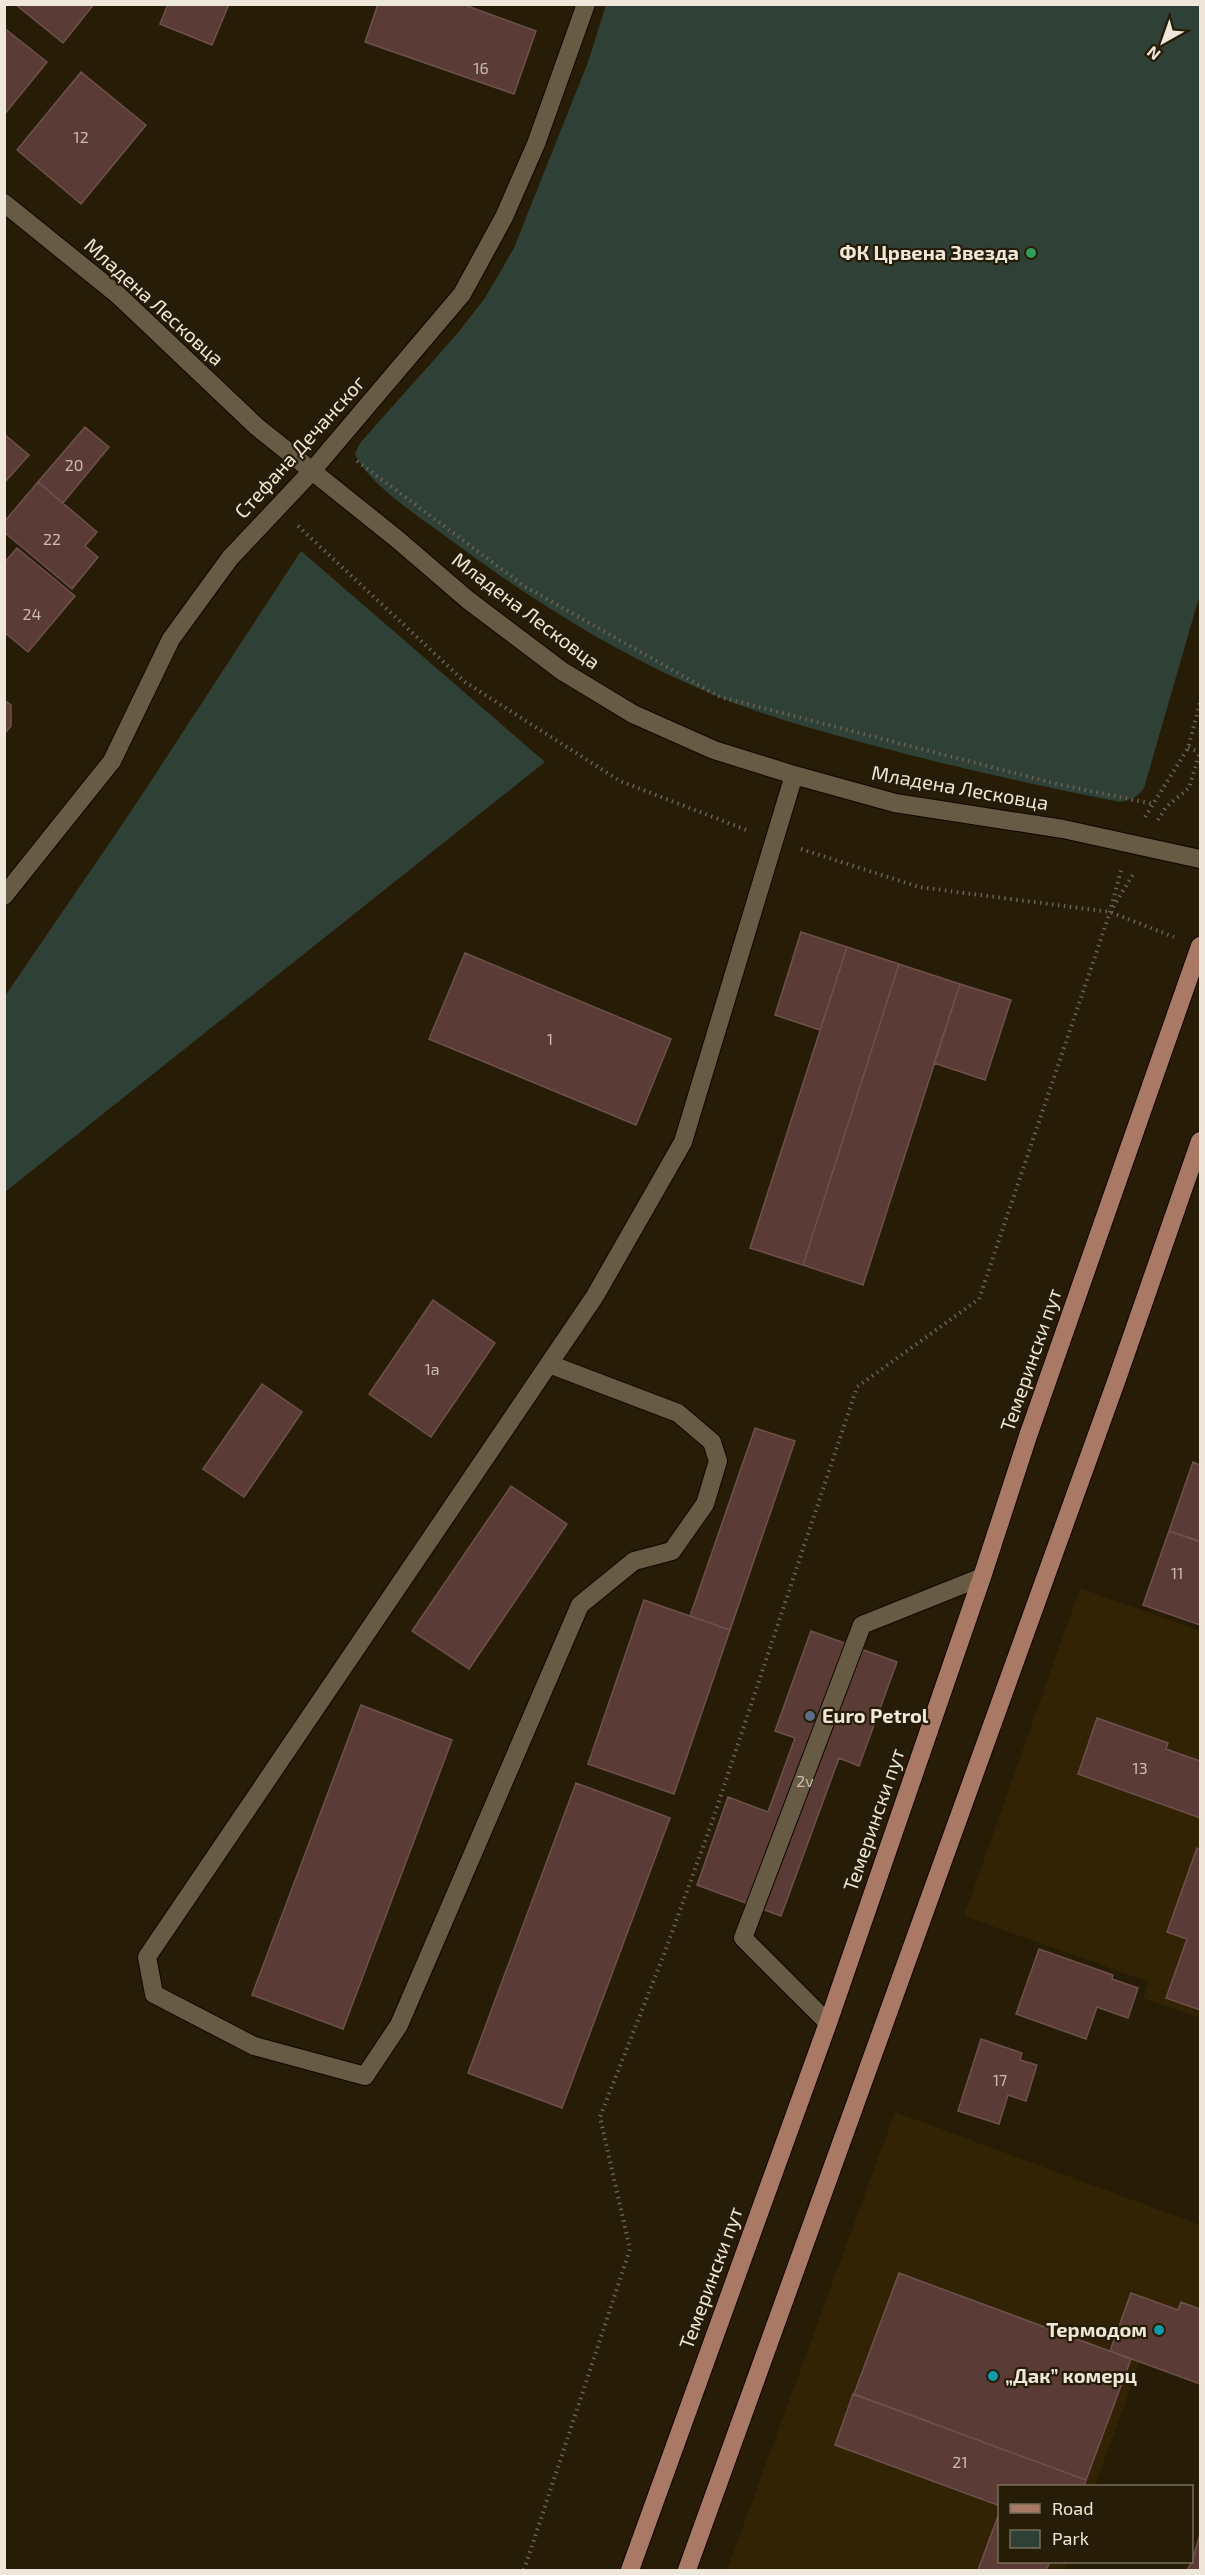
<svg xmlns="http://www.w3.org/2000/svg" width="1205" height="2575" font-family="'Exo 2',sans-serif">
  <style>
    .built { fill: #312304 }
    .green { fill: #2f4136 }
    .building { fill: #5a3b36; stroke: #6e514d; stroke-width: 1.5 }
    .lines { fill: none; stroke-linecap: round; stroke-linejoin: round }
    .minor-casing { stroke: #100600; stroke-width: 20 }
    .major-casing { stroke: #100600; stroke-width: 20 }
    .path { stroke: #6c6250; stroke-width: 4; stroke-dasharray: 1.5 4.5; stroke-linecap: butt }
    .minor { stroke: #685b43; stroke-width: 18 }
    .major { stroke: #a97965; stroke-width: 18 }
    .leisure-dot { fill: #2e9e5b; stroke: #271c06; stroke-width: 2 }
    .service-dot { fill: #5c6f8a; stroke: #271c06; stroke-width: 2 }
    .culture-dot { fill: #0f9aa8; stroke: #271c06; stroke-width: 2 }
    .labels { text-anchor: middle; stroke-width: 4.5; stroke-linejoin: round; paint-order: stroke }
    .number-label { font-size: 16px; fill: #cabcb1 }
    .poi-label { font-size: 20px; font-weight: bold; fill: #efe7da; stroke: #271c06; text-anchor: end }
    .street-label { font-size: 20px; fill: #efe7da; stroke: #271c06 }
  </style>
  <rect width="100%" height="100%" fill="#271c06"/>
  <path class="built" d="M1080,1588l120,43v387l-57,-20 6,-16 -185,-66z
    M895,2112l305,113v159l-60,-22 -45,124h-95v76h67l-3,8h-337z"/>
  <path class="green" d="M606,5h594v589l-56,194c-7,10 -12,11 -24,14 -86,-17 -171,-36 -256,-59 -43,-12 -88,-24 -130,-40 -103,-40 -198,-99 -286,-165 -27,-20 -80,-54 -93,-84l5,-11 97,-109 28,-36 29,-50 74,-186z
    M301,551l244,211 -540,430v-196l127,-186z"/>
  <path class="building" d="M15,4h79l-31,39z
    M168,4h61l-17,41 -52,-21z
    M378,4h84l74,27 -22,63 -149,-52z
    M4,28l43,34 -43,53z
    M81,72l65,53 -65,79 -64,-54z
    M85,427l24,20 -46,56 -25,-21z
    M4,434l25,21 -25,28z
    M38,482l59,50 -12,14 13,11 -26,32 -68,-57v-10z
    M17,548l58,48 -47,56 -24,-20v-69z
    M4,700l7,5v21l-7,8z
    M801,932l46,15 -27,83 -45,-15z
    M847,947l52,17 -96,301 -53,-17z
    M465,953l206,86 -35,86 -207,-86z
    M899,964l61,20 -97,301 -60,-20z
    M960,984l51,16 -26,80 -51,-17z
    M433,1300l62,43 -64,94 -62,-43z
    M262,1384l40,28 -58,85 -41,-28z
    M755,1428l40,13 -65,189 -40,-14z
    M1193,1462l7,3v76l-31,-10z
    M511,1486l56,38 -98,145 -57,-38z
    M1169,1531l31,11v83l-57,-20z
    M644,1600l86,30 -56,164 -86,-30z
    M811,1631l86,31 -38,104 -20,-8 -58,158 -84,-31 31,-88 40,15 27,-74 -20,-7z
    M361,1705l91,35 -109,289 -91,-34z
    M1097,1718l71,25 -2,6 34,12v57l-122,-44z
    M576,1783l94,35 -108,290 -94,-35z
    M1197,1848l3,2v160l-34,-12 21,-59 -20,-7z
    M1039,1949l74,26 -1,4 26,9 -10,30 -31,-11 -11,32 -70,-25z
    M981,2039l41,14 -2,7 17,5 -11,36 -18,-6 -9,29 -41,-13z
    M899,2273l232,86 -45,121 -232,-86z
    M1131,2293l47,17 3,-8 19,7v75l-90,-33z
    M853,2394l233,86 -2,6h-84v20l-165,-61z
    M1000,2511v51h50l-4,8h-68z
    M1200,2534v36h-13l5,-8z"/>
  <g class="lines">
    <defs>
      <path id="minor" d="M4,203l114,92 138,131 141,113 71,61 94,71 71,43 81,36 80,25 101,28 168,26 137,30
        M4,896l108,-135 59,-122 59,-81 82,-87 150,-177 42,-77 32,-73 50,-140
        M549,1364l129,49 34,29 6,19 -13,43 -33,47 -38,10 -54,44 -181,420 -34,51 -111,-30 -100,-52 -7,-37 448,-661 88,-154 111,-367
        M828,2023l-85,-85 119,-313 120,-48"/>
      <path id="major" d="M630,2570l198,-547 154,-446 46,-141 172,-490
        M687,2570l430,-1191 83,-238"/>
    </defs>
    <use href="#minor" class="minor-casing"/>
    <use href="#major" class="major-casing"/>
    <path class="path" d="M357,461l167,125 196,111 337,87 96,20
      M298,526l167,156 155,99 129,50
      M1188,748l12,4
      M1145,817l43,-69 12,-45
      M1158,820l8,-13 23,-19 11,-36
      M801,849l118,38 191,25 64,25
      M1113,907l21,-34
      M524,2570l106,-321 -30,-132 66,-168 46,-127 145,-435 122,-88 131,-387 11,-42"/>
    <use href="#minor" class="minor"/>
    <use href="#major" class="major"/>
  </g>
  <circle class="leisure-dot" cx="1031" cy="253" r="6"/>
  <circle class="service-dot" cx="810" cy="1716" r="6"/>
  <g class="culture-dot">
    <circle cx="1159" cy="2330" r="6"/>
    <circle cx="993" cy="2376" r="6"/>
  </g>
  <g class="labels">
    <g class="number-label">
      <text x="481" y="74">16</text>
      <text x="81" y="143">12</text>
      <text x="74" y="471">20</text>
      <text x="52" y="545">22</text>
      <text x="32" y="620">24</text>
      <text x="550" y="1045">1</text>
      <text x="432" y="1375">1a</text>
      <text x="1177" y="1579">11</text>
      <text x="1140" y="1774">13</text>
      <text x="805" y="1787">2v</text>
      <text x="1000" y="2086">17</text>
      <text x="960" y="2468">21</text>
    </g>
    <g class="poi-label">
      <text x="1019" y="260">ФК Црвена Звезда</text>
      <text x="822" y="1723" text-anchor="start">Euro Petrol</text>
      <text x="1147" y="2337">Термодом</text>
      <text x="1005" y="2383" text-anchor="start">„Дак” комерц</text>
    </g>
    <g class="street-label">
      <text transform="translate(154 302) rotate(42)" y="7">Младена Лесковца</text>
      <text transform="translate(300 447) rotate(-48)" y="7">Стефана Дечанског</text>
      <text transform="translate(526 611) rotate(37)" y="7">Младена Лесковца</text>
      <text transform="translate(960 788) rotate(10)" y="7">Младена Лесковца</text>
      <text transform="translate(1031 1360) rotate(-71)" y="7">Темерински пут</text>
      <text transform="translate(874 1820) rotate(-71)" y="7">Темерински пут</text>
      <text transform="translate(711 2278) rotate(-70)" y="7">Темерински пут</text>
    </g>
  </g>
  <rect width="1205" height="2575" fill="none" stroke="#efe7da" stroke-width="12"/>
  <rect x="998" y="2485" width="195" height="78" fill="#271c06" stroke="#776d5b" stroke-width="1.5"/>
  <rect x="1010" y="2504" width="30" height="9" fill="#a97965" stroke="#776d5b" stroke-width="1.5"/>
  <text x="1052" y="2515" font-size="18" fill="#efe7da">Road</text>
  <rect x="1010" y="2530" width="30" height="18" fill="#2f4136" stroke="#776d5b" stroke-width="1.5"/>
  <text x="1052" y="2545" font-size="18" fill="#efe7da">Park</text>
  <g transform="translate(1163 42) rotate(220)" stroke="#271c06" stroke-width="4.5" paint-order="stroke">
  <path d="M0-4.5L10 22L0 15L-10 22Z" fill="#efe7da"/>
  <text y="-9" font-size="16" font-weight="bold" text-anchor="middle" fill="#efe7da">N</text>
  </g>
</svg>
